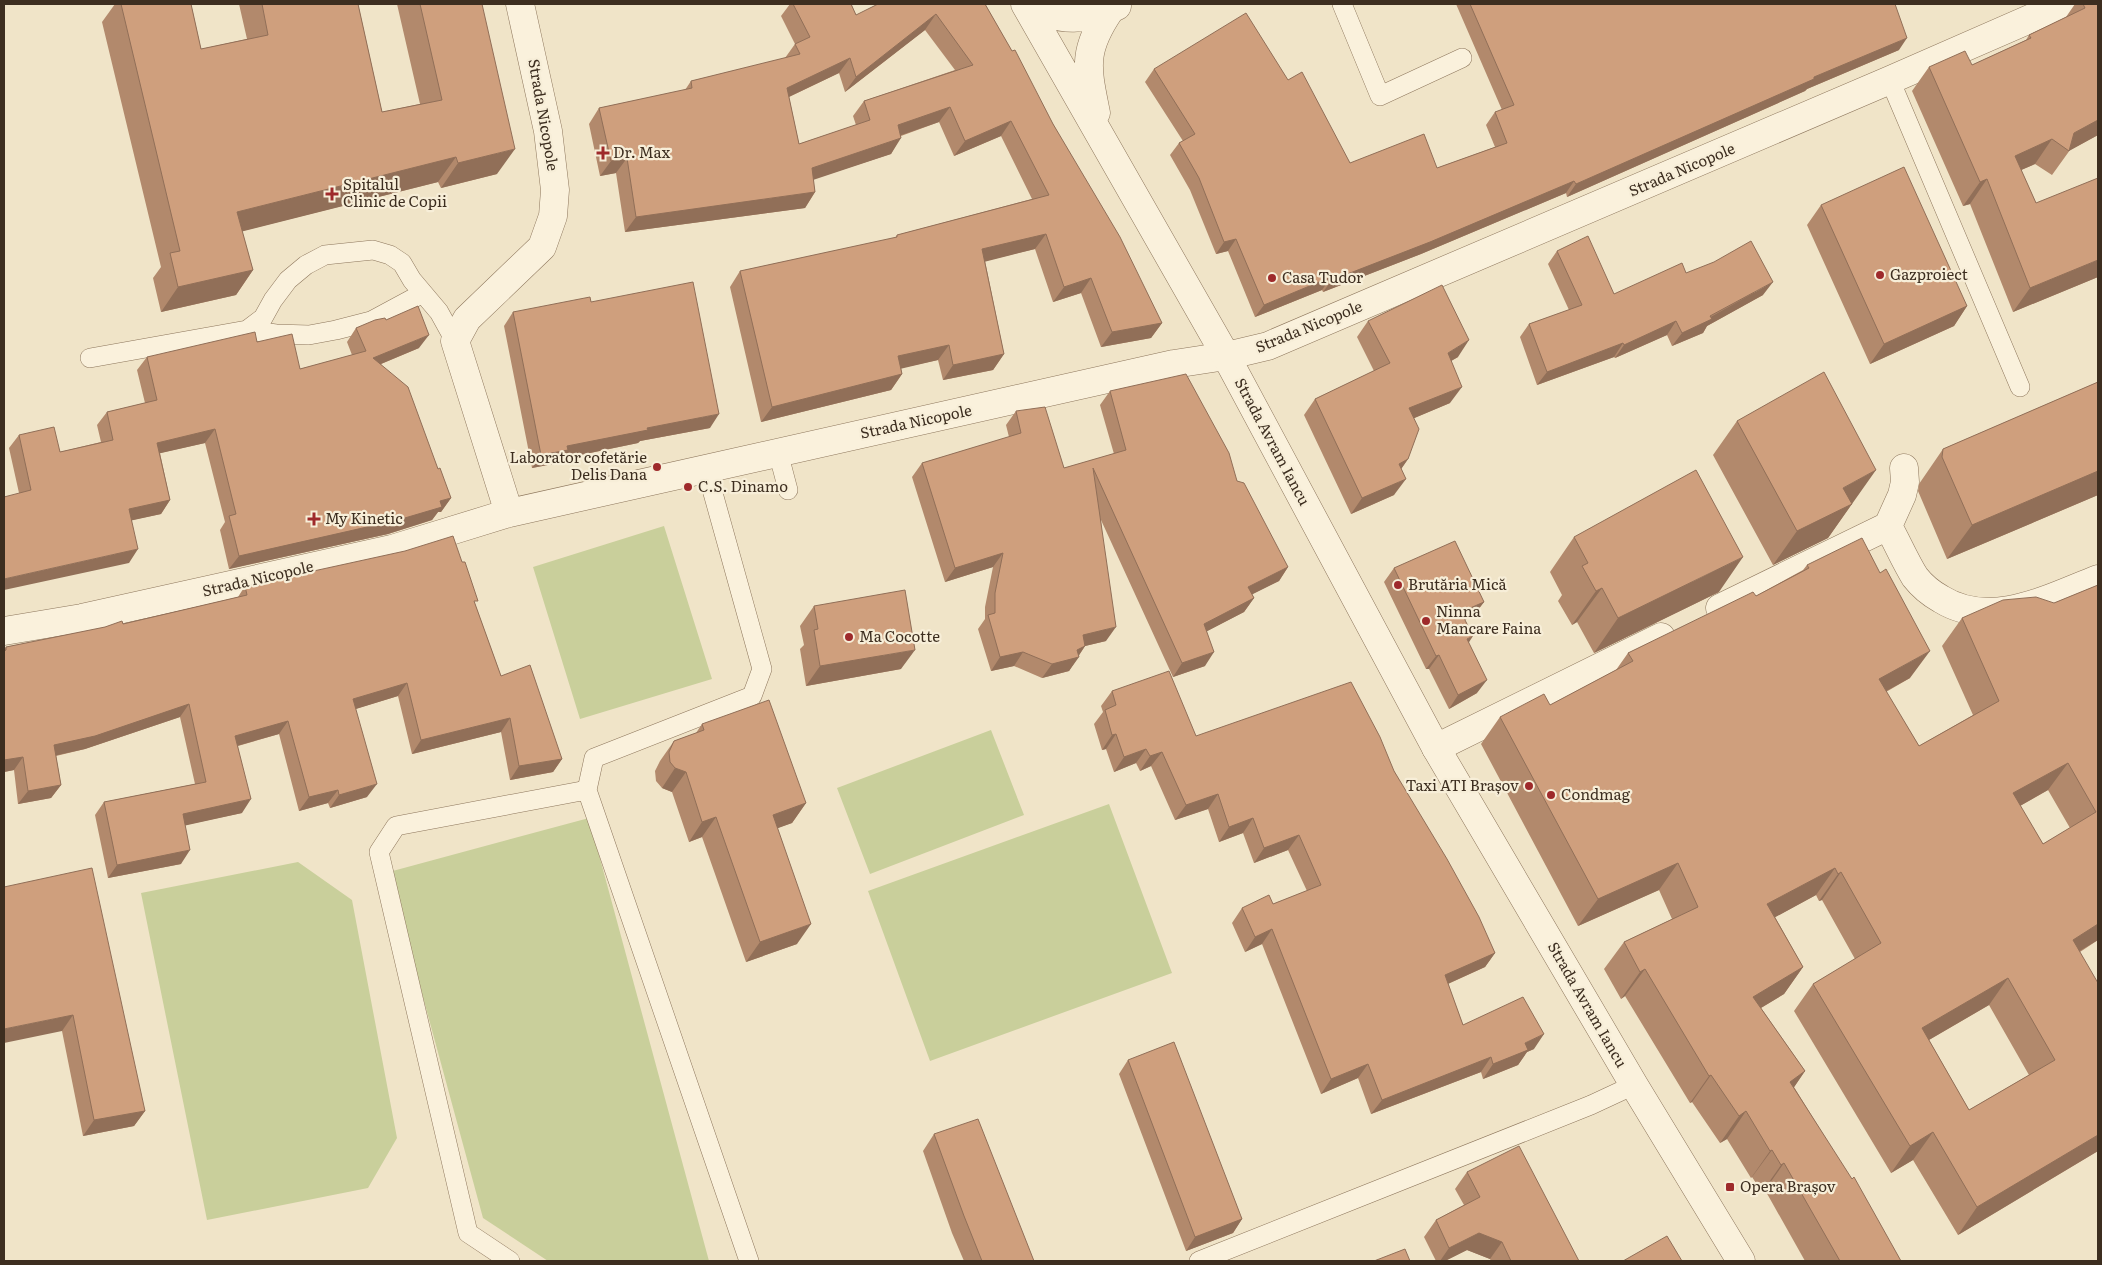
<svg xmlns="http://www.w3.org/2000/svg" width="2102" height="1265" font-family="Literata,serif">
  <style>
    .green { fill: #c9cf9b }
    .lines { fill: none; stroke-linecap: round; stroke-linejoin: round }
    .service-casing { stroke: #8d765c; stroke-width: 20 }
    .minor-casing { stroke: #8d765c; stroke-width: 29 }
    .tertiary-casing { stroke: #8d765c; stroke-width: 29 }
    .service { stroke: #faf1dc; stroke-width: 19 }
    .minor { stroke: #faf1dc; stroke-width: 28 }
    .tertiary { stroke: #faf1dc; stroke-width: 28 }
    .wall { fill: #b2896c; fill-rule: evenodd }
    .shaded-wall { fill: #916f58 }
    .building { fill: #cf9f7d; stroke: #916f58; fill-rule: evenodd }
    .poi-dot { fill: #9e2a2b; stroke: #f7eed8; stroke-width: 2 }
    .labels { text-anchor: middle; stroke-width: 4.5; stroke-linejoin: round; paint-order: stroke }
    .street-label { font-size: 15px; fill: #3d2e20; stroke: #f7eed8 }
    .poi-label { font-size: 15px; fill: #3d2e20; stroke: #f7eed8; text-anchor: start }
  </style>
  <rect width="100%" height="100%" fill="#f0e4c8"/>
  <path class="green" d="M664,526l48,153 -132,40 -47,-152z
    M991,730l33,85 -154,59 -33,-86z
    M1109,804l63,169 -242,88 -62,-170z
    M589,818l120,443h-161l-65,-43 -94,-346z
    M298,862l54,38 45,238 -29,50 -161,32 -66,-327z"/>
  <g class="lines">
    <defs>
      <path id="service" d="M1342,4l38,92 82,-38
        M1890,80l130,307
        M247,330l16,-12 10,-18 15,-20 18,-15 19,-10 48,-5 17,5 12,8 10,17 27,32 16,29
        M90,358l157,-28 29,4 33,1 27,-5 35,-9 52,-28
        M778,452l10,38
        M706,468l56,201 -10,27 -158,62 -7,32 162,471
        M510,1261l-42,-28 -89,-381 17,-26 191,-36
        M1199,1261l392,-156 43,-20"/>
      <path id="minor" d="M509,513l-54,-172 12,-22 75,-72 11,-31 2,-26 -7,-59 -28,-127
        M1888,526c9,16 17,35 27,51 7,9 17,17 26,22 50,31 108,-1 157,-20
        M1720,608l168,-82 14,-31 3,-13 -1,-14
        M4,631l78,-13 310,-69 117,-36 665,-149 52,-8 42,-10 622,-266 174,-76
        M1436,748l225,-111"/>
      <path id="tertiary" d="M1025,4l201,352 210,392 198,337 107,176
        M1029,4c26,18 61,18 88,2
        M1096,113c-9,-45 -14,-62 14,-103"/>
    </defs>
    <use href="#service" class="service-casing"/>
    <use href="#minor" class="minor-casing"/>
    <use href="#tertiary" class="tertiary-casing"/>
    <use href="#service" class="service"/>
    <use href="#minor" class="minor"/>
    <use href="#tertiary" class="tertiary"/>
  </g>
  <path class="wall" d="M115,4h76l10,45 46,-10 -8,-35h119l24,108 38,-8 -23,-100h85l15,170 -56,14 -3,-6 -196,49 11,39 -17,25 -75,17 -8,-34 8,-11 -59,-245z
    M790,4h61l5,11 129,-11 68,120 109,199 -11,15 -50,9 -20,-54 -28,9 -18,-53 -50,12 19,93 -11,16 -50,10 -5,-20 -37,8 1,6 -11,16 -130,32 -31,-135 10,-16 155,-33 2,-3 135,-36 -31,-63 -47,20 -15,-34 -38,14 -10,18 -78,25 2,13 -10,16 -180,24 -9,-59 -16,3 -11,-52 10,-16 86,-18 6,-9 94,-23 10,-14 -14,-28zM925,30l30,40 -91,31 -11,15 3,9 -57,19 -10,-47 50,-24 6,19z
    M1456,4h439l4,46 -92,39 -2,2 -238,106 -1,-4 -145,61 -98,38 -1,-2 -67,27 -27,-66 -12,3 -26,-64 -20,-35 9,-12 4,-2 -38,-59 9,-13 134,11 62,83 87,5 58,-21 -9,-22 9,-13 7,-2z
    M2075,4h23v131l-28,15 -18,25 -17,-11 -14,6 15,33 62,74 -85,35 -43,-108 -7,2 -51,-115 17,-24 43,-2 54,-25 3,-5 37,-18z
    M1821,205l146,101 -13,20 -84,38 -63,-139z
    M1557,251l57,43 72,-21 77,22 -56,31 -4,7 -31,13 -5,-11 -52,23 -1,-1 -77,28 -17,-48 9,-13 40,-14 -21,-46z
    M591,302l119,126 -70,13 -2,2 -77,16 -3,4 -26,5 -28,-142 9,-14z
    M386,320l33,28 -38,16 57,105 13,29 -10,14h-3l-6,8 -44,14 -159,35 -9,-39 5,-8 -20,-79 -45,10 10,47 -9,14 -29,6 -3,43 -110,-70 -10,-45 10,-13 41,17 41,-10 -4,-17 10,-13 38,-9 -8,-33 10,-13 110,-15 43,27 52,-14 -5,-13 9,-14z
    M1368,321l90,36 -7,4 -1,42 -36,15 -6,41 -7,10 -7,26 -43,19 -47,-99 11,-16 59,-28 -17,-34z
    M2098,382v113l-151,64 -29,-68 1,-7 24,-35z
    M1110,391l127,90 51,86 -9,14 -27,13 2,4 -10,14 -37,19 -2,35 -32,11 -72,-157 5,121 -21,5 -16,25 -27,7 -28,-12 -23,5 -13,-42 7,-10v-12l8,-40 -48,15 -33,-105 10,-14 87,-26 -3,-12 10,-14 48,57 50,-14 -14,-49z
    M1737,421l115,83 -1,1 -23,33 -55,27 -60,-110z
    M1574,537l145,55 -125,61 -17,-31 -5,3 -14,-24 4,-6 -12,-23z
    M1807,565l103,113 -24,14 33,54 54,-31 -31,-69 20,-28 92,-15 44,-18v355l-18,12 18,199 -140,84 -45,-75 -22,13 -97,-162 19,-27 42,-25 -33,-59 -3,1 -3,-6 -41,22 28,50 -19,27 -23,14 44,63 -11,16 107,174h-96l-40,-71 -3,2 -10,-15 -1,1 -24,-39 -7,4 -28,-41 -2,1 -65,-107 -4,3 -17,-30 20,-27 48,-23 -13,-29 -81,36 -97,-182 19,-27 50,-12 66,-35 12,-17 128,-57 47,-26zM2048,790l22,38 -27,16 -23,-38zM1989,1005l40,70 -60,35 -40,-70z
    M1394,568l90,34 -10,13 -9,5 12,73 -28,16 -20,-40h-3l-42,-87z
    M245,586l230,18 26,72 61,83 -9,13 -43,8 -9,-48 -89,22 -14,-58 -43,13 12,88 -37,11 -2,-5 -29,8 -20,-77 -41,12 4,67 -57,12 -4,39 -73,14 -13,-63 9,-13 91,-18 -15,-67 -95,32 -29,7 5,29 -10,13 -33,6 -4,-34 -10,2v-122l2,-3 117,-23 115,-27z
    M814,606l87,63 -95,17 -6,-37 4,-4 -4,-19z
    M1112,691l84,45 198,35 101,182 -10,14 -37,17 15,41 71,24 -7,3 -9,13 -35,14 -2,-7 -110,42 -13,-36 -37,16 -59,-150 -17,8 -13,-29 10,-15 31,-4 34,-13 -19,-41 -34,13 -11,-30 -24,9 -11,-33 -33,11 -24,-54 -11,5 -4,-8 -22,9 -8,-23 -4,1 -8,-26 9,-12 -2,-6z
    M702,724l104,79 -14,20 -15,5 20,116 -51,18 -44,-125 -13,5 -17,-50 -10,-4 -6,-7 -1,-10 5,-10 14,-20 22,-8z
    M4,887l141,224 -11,15 -51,10 -21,-105z
    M1128,1060l114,159 -9,14 -47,18 -67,-177z
    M934,1134l100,127h-70l-12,-28 -29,-82z
    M1467,1172l112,89h-88l-1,-2 -23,-9 -22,11h-9l-12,-24 12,-17 28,-15 -9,-16z"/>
  <path class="shaded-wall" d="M936,14l-11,16 -80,62 11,-15z
    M1907,38l-8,12 -92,39 -2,2 -238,106 9,-13 238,-107z
    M850,58l-11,15 -63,30 11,-15z
    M950,107l-11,15 -52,18 11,-15z
    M2098,120v15l-29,16 5,-18z
    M1011,121l-10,15 -47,20 11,-15z
    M901,138l-10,16 -90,30 11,-16z
    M2052,139l-17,25 -37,16 17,-24z
    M515,149l-18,25 -56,14 17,-25z
    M456,157l-18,25 -218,55 17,-25z
    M627,158l-11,15 -16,3 11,-15z
    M1987,179l-17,25 -7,2 17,-24z
    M1574,181l-8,12 -145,61 -98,38 9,-12z
    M815,192l-10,16 -180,24 11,-15z
    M1046,234l-11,15 -63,16 10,-16z
    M1236,239l-8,12 -12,3 8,-12z
    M2098,260v17l-85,35 17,-24z
    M253,270l-17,25 -75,17 17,-25z
    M1331,277l-9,13 -67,27 9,-12z
    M1091,278l-10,15 -28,9 11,-15z
    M1773,282l-10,13 -56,31 -4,7 -31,13 10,-13z
    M1967,306l-13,20 -84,38 14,-20z
    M1676,321l-9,14 -52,23 9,-13z
    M1162,323l-11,15 -50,9 11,-15z
    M429,335l-10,13 -55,23 9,-13z
    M1469,340l-11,17 -21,12 11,-16z
    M1623,343l-9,14 -77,28 10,-13z
    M949,345l-11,15 -51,12 11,-16z
    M1004,354l-11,16 -50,10 10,-15z
    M902,374l-11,16 -130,32 11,-15z
    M1462,387l-12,16 -52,22 11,-17z
    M719,414l-9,14 -70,13 -2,2 -77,16 -3,4 -26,5 9,-13 26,-9 80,-18z
    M215,429l-10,14 -57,13 9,-13z
    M1408,459l-11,16 2,-11z
    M1876,470l-48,68 -55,27 24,-34 46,-43z
    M2098,471v24l-151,64 25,-34z
    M1406,479l-12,16 -43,19 11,-16z
    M451,498l-10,14h-3l-6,8 -44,14 -159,35 10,-13z
    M170,500l-9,14 -41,9 9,-14z
    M138,549l-9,14 -125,27v-11z
    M1003,553l-10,14 -48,15 10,-14z
    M1743,557l-24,35 -125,61 24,-35z
    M1288,567l-9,14 -40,20 9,-14z
    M1602,588l-25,34 -5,3 24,-34z
    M1254,598l-10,14 -50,26 10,-14z
    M1484,602l-10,13 -22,11 9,-14z
    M1116,627l-10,14 -21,5 -8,12 2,-1 -10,14 -27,7 10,-14 31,-29z
    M1473,636l-9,14 3,-11z
    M915,650l-14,19 -95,17 14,-20z
    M1930,651l-20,27 -51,28 20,-27z
    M1023,652l-9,14 -23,5 9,-14z
    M1214,652l-9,14 -32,11 9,-14z
    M1439,655l-10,14h-3l10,-13z
    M1487,680l-10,13 -28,16 9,-14z
    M407,683l-9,13 -55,17 10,-14z
    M189,704l-9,13 -95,32 -41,9 10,-13z
    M510,718l-9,14 -89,22 9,-14z
    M288,721l-9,13 -53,15 9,-13z
    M1116,734l-10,15 -4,1 10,-15z
    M1146,749l-10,14 -22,9 10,-15z
    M1162,752l-11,14 -11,5 10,-15z
    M23,757l-9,13 -10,2v-12z
    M562,759l-9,13 -43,8 9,-14z
    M2068,763l-20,27 -55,31 20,-28z
    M675,768l11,4 -14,20 -10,-4z
    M377,784l-10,13 -37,11 9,-13z
    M61,785l-10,13 -33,6 10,-13z
    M338,790l-10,13 -29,8 10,-14z
    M1218,794l-10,15 -33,11 11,-15z
    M251,799l-9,14 -68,15 9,-14z
    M806,803l-14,20 -33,12 14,-20z
    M716,817l-14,20 -13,5 13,-20z
    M1253,818l-10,15 -24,9 10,-15z
    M1299,835l-11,15 -34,13 10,-15z
    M190,850l-9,14 -73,14 9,-13z
    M1678,863l-19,27 -81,36 20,-27z
    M1835,868l-19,27 -68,37 19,-28z
    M1841,872l-19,28 -3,1 19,-27z
    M811,924l-14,20 -51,18 14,-20z
    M2098,924v16l-45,27 20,-27z
    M1272,929l-10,15 -17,8 10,-15z
    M1495,953l-10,14 -51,23 11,-15z
    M1803,967l-19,27 -50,30 19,-27z
    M1645,969l-20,27 -4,3 19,-27z
    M2008,978l-19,27 -86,50 19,-27z
    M73,1015l-11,16 -58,12v-14z
    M1544,1034l-10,15 -7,3 -9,13 -35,14 10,-15 32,-21z
    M1491,1057l-10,15 -110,42 11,-14z
    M1368,1064l-10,14 -37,16 10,-15z
    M1805,1071l-19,28 4,-17z
    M1711,1075l-19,27 -2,1 19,-27z
    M145,1111l-11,15 -51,10 11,-16z
    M1746,1111l-19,28 -7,4 19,-27z
    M1933,1132l-20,28 -22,13 19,-27z
    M2098,1135v16l-140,84 19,-28z
    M1772,1150l-20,27 -1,1 19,-27z
    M1784,1163l-19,27 -3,2 19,-27z
    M1242,1219l-9,14 -47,18 9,-14z
    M1479,1233l23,9 -12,17 -23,-9 -22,11h-5l9,-13z"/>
  <path class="building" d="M121,4h70l10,45 67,-14 -6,-31h96l24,108 60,-12 -22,-96h62l33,145 -57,14 -2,-6 -219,55 16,58 -75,17 -8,-34 10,-2z
    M793,4h58l5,11 22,-11h107l27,47 3,-1 38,74 67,113 42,86 -50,9 -21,-54 -27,9 -18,-53 -64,15 22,105 -51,11 -4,-20 -51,11 4,18 -130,33 -32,-136 157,-34v-2l152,-40 -38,-74 -46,20 -15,-34 -52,18 3,13 -89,30 3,24 -179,25 -9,-59 -16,3 -12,-53 93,-20 -1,-7 109,-27 -5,-10 15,-7zM936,14l37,51 -109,36 6,19 -71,24 -12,-56 63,-30 6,19z
    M1470,4h425l12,34 -93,39v2l-238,105 -2,-3 -144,61 -98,38 -1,-3 -67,28 -28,-66 -12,3 -25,-64 -20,-35 16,-9 -41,-65 92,-56 42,67 14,-8 48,91 74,-29 13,34 70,-25 -12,-31 19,-7z
    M2083,4h15v116l-24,13 -5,18 -17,-12 -37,17 21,47 62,-25v82l-68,28 -43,-109 -7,3 -51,-115 36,-16 7,14 59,-27 -2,-3 56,-27z
    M1904,167l63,139 -83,38 -63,-139z
    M1588,236l26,58 68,-31 4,10 28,-11 37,-21 22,41 -63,34 2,3 -30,14 -6,-12 -52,24 -1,-2 -76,29 -18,-48 53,-19 -25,-54z
    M693,282l26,132 -72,14 1,2 -81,16 1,4 -27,5 -28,-143 77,-15 1,5z
    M1442,285l27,55 -21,13 14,34 -53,21 10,21 -11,30 -9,5 7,15 -44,19 -47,-99 75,-36 -22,-42z
    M418,306l11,29 -56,23 35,29 30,82 2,-1 11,30 -11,3 2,6 -44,13 -159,36 -10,-40 7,-2 -21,-85 -58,14 13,57 -41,9 9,40 -134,30v-82l27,-7 -12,-55 35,-8 6,25 53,-12 -6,-28 50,-12 -10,-43 108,-25 2,10 35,-8 8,35 66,-18 -10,-23 19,-8 10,-2 1,2z
    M1824,372l52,98 -33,18 9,16 -55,27 -60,-110z
    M1186,374l43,79 8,28 7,2 44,84 -40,20 6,11 -50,26 10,28 -32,11 -89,-195 23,159 -33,8 2,11 -8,4 2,7 -27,7 -29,-12 -23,5 -12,-42 7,-2v-20l8,-40 -48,15 -33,-105 99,-30 -5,-22 29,-4 19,61 62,-18 -16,-59z
    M2098,382v89l-126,54 -30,-68 1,-8z
    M1696,470l47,87 -125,61 -16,-30 -6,3 -14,-25 6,-3 -14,-26z
    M453,536l9,26h3l13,39h-4l27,75 29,-11 32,94 -43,7 -9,-48 -89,22 -14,-57 -54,16 24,85 -38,11 -1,-5 -29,7 -21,-76 -53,15 16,63 -68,15 7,36 -73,15 -13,-63 102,-20 -17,-78 -94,32 -41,9 7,40 -33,6 -5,-34 -19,3v-109l2,-1v-3l99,-20 17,-6 1,3 124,-29 -2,-9 160,-35z
    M1862,538l18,35 6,-4 44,82 -51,28 40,67 80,-45 -37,-83 41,-18 33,-3 18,6 44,-18v339l-25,16 25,43v152l-121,72 -44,-75 -23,14 -97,-162 68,-41 -40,-71 -3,2 -3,-6 -68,36 36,63 -50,30 52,74 -15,11 62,97 2,-2 47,84h-61l-56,-98 -3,2 -9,-15 -2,1 -24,-40 -7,5 -28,-41 -2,1 -64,-107 -5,3 -16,-30 74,-35 -20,-44 -80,36 -98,-182 44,-23 6,11 83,-44 -5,-8 125,-61 3,4 53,-28 -2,-3zM2068,763l28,49 -53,32 -30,-51zM2008,978l47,82 -86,50 -47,-82z
    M1455,541l29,61 -23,10 12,24 -6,3 20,41 -29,15 -19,-40 -3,1 -42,-88z
    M905,590l10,60 -95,16 -6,-36 4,-1 -4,-23z
    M1169,671l27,65 155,-54 29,55 14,34 53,88 32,58 16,36 -50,22 18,50 60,-28 21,37 -19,9 3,7 -35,14 -2,-7 -109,43 -14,-36 -37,15 -59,-150 -17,8 -13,-29 27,-13 4,9 48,-19 -22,-50 -35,13 -11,-30 -24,9 -11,-33 -32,11 -24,-53 -12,4 -4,-7 -22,8 -8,-23 -4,1 -7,-25 11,-5 -4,-14z
    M769,700l37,103 -33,12 38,109 -51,18 -44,-125 -14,5 -16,-50 -11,-4 -5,-6 -1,-10 5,-11 30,-11 -2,-6z
    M92,868l53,243 -51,9 -21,-105 -69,14v-142z
    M1174,1042l68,177 -47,18 -67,-177z
    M978,1119l56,142h-52l-18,-45 -30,-82z
    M1519,1146l60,115h-68l-9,-19 -23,-9 -30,15 -13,-28 44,-23 -13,-25z
    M1667,1236l15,25h-59z
    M1405,1249l5,12h-36z"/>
  <g class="poi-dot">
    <path d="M600.5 145.5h5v5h5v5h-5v5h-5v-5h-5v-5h5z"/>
    <path d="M329.5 186.5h5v5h5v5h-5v5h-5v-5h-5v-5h5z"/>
    <circle cx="1880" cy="275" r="5"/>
    <circle cx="1272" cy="278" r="5"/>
    <circle cx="657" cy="467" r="5"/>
    <circle cx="688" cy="487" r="5"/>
    <path d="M311.5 511.5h5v5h5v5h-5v5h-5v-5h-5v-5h5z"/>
    <circle cx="1398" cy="585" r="5"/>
    <circle cx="1426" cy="621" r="5"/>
    <circle cx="849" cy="637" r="5"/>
    <circle cx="1529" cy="786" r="5"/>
    <circle cx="1551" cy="795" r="5"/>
    <rect x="1725" y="1182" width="10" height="10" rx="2.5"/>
  </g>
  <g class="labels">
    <g class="street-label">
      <text transform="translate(543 115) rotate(80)" y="5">Strada Nicopole</text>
      <text transform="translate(1682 170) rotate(-23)" y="5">Strada Nicopole</text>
      <text transform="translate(1309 327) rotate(-22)" y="5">Strada Nicopole</text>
      <text transform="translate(916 422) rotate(-12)" y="5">Strada Nicopole</text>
      <text transform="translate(1272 442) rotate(62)" y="5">Strada Avram Iancu</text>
      <text transform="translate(258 579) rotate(-13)" y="5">Strada Nicopole</text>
      <text transform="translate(1587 1005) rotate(60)" y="5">Strada Avram Iancu</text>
    </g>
    <g class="poi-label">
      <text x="613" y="158">Dr. Max</text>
      <text x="343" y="190">Spitalul<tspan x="343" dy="17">Clinic de Copii</tspan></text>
      <text x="1890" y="280">Gazproiect</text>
      <text x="1282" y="283">Casa Tudor</text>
      <text x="647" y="463" text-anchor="end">Laborator cofetărie<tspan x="647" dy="17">Delis Dana</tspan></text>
      <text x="698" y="492">C.S. Dinamo</text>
      <text x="325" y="524">My Kinetic</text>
      <text x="1408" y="590">Brutăria Mică</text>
      <text x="1436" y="617">Ninna<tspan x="1436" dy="17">Mancare Faina</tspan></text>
      <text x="859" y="642">Ma Cocotte</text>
      <text x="1519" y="791" text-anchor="end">Taxi ATI Brașov</text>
      <text x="1561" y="800">Condmag</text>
      <text x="1740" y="1192">Opera Brașov</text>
    </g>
  </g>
  <rect width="2102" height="1265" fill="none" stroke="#3d2e20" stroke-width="10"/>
</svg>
